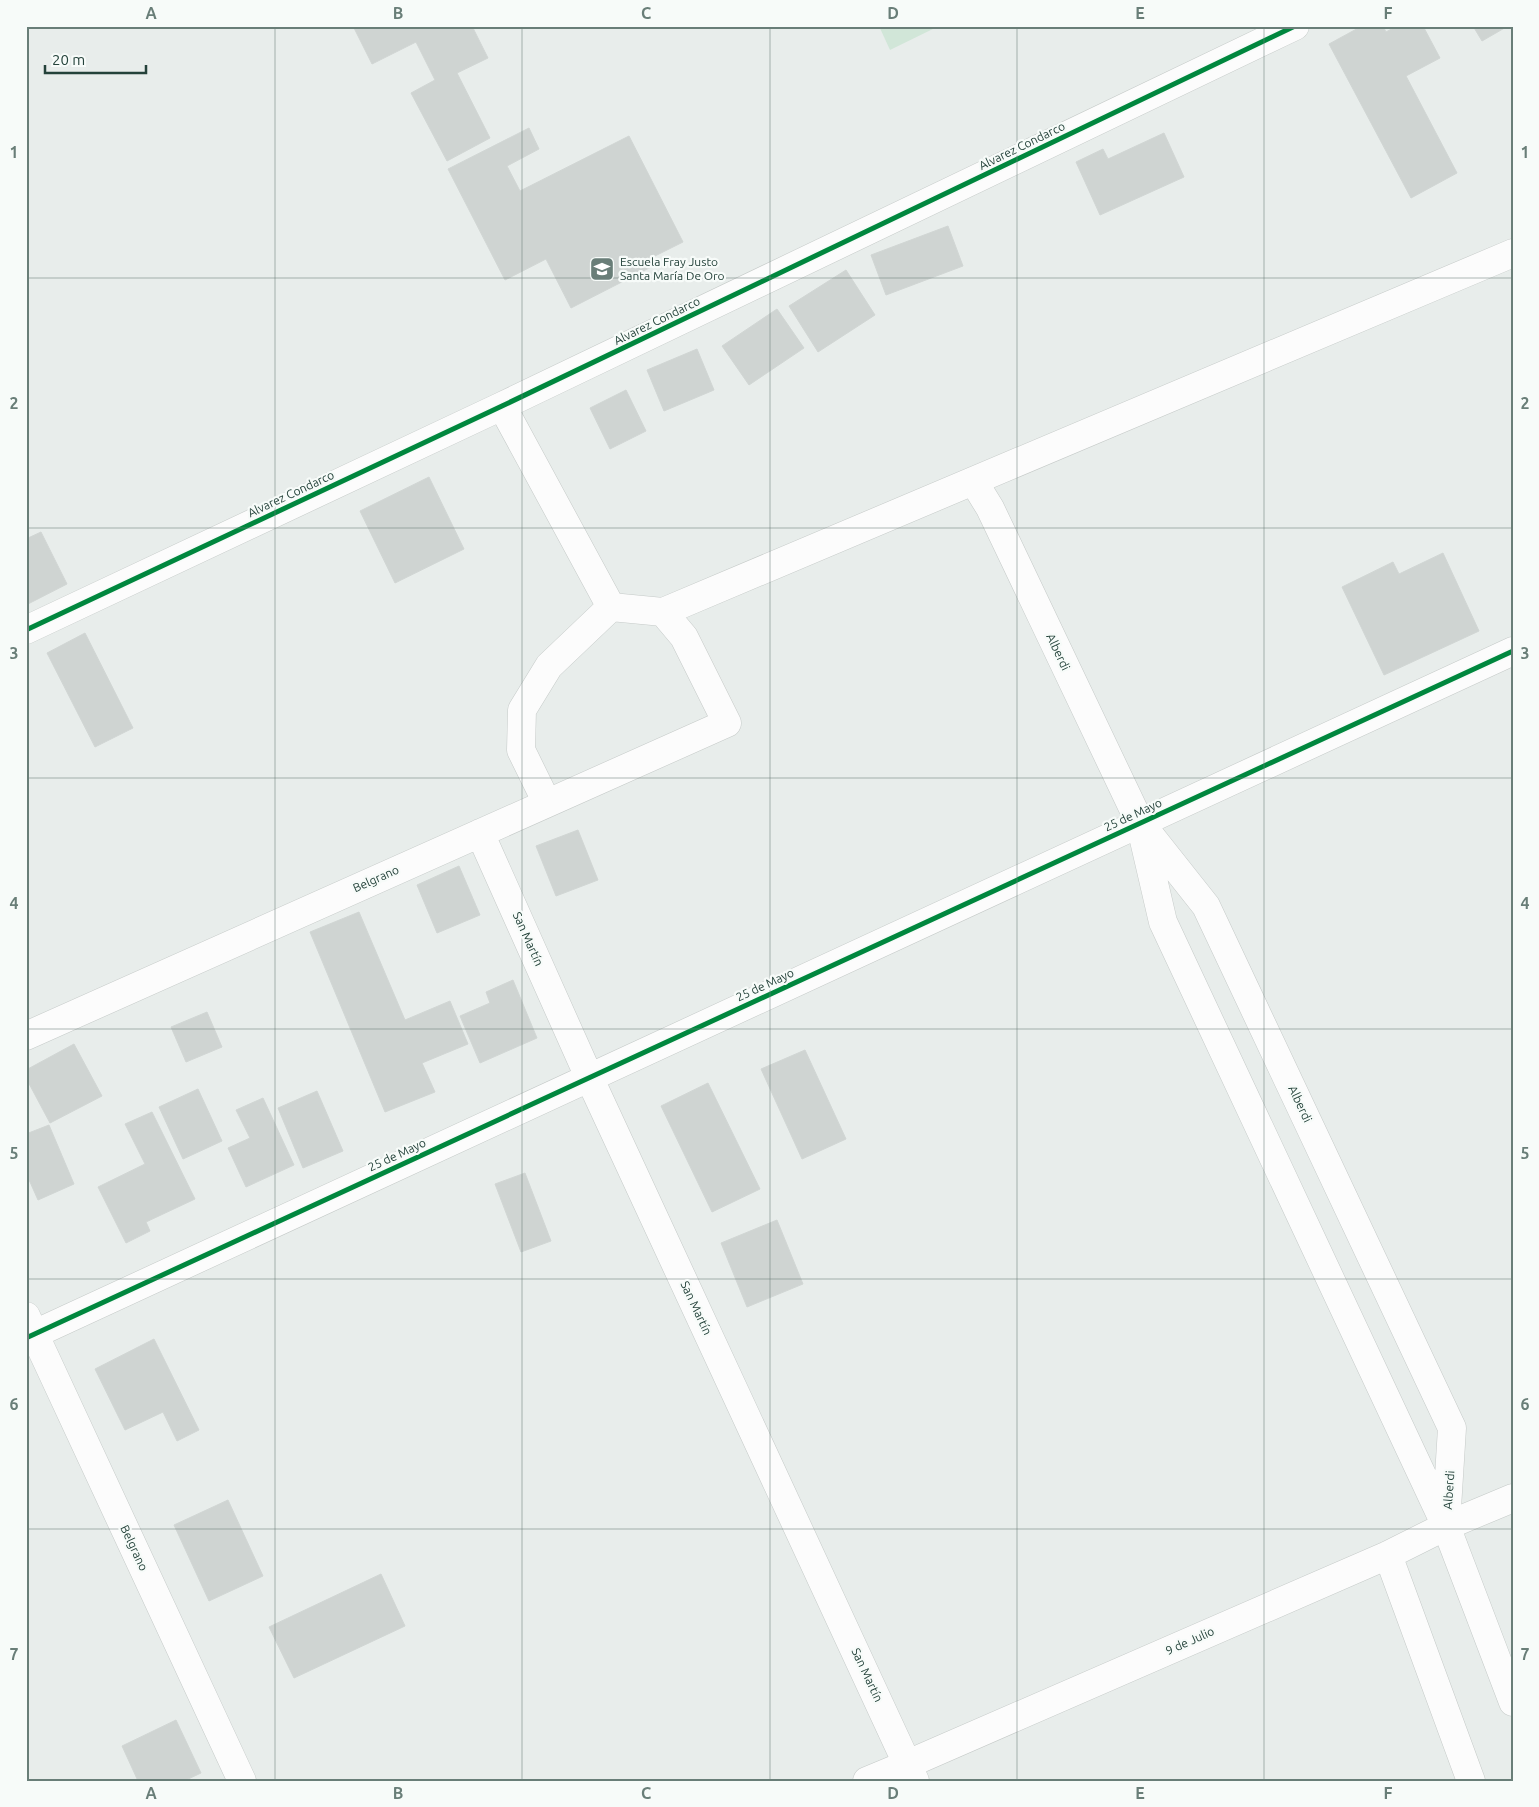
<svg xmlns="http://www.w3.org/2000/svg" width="1539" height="1807" font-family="Ubuntu,sans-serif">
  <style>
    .green { fill: #d1e6d8 }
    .building { fill: #cfd4d2; stroke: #d1d6d4 }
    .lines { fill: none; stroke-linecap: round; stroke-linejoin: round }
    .minor-casing { stroke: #c5cac8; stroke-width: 29 }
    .tertiary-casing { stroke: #c5cac8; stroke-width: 29 }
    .minor { stroke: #fcfcfc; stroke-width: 28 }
    .tertiary { stroke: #fcfcfc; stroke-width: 28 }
    .cycleway-casing { stroke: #f7fbf9; stroke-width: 8 }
    .cycleway { stroke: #00873e; stroke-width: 5 }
    .grid { fill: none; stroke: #697e78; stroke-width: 1; stroke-opacity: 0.55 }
    .labels { text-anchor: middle; stroke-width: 4.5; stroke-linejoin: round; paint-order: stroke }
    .street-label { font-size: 12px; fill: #24423a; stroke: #f7fbf9 }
    .poi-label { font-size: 12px; fill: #24423a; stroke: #f7fbf9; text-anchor: start }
    .neatline { fill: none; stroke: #697e78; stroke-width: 2 }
    .grid-label { font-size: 16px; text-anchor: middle; font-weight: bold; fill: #697e78 }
  </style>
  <rect width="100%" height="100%" fill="#e8edeb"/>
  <path class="green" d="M879,26h60l-49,24z"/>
  <path class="building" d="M353,26h119l16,32 -31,15 33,65 -43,23 -36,-68 24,-13 -19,-38 -44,22z
    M1362,26h21l3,6 11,-6h26l17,32 -34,18 51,97 -46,25 -82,-154z
    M1473,26h35l-26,15z
    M529,128l10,21 -32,17 13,25 109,-55 54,106 -32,16 4,7 -84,43 -25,-49 -41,21 -57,-111z
    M1164,133l20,44 -84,38 -24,-53 27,-13 5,10z
    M948,226l15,40 -77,29 -15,-40z
    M846,270l29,45 -57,37 -29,-46z
    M777,309l27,39 -55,37 -27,-39z
    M697,349l17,41 -50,21 -17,-41z
    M626,390l20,41 -36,18 -20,-41z
    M429,477l35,72 -69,34 -35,-72z
    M41,532l26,52 -41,21v-66z
    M1443,553l36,78 -95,44 -42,-88 51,-25 6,12z
    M85,633l48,95 -38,19 -48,-94z
    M578,830l20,50 -42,16 -20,-50z
    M459,866l21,49 -43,18 -20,-48z
    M359,912l46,108 45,-19 18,43 -46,19 13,29 -50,20 -75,-180z
    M513,980l24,58 -57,25 -20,-47 30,-13 -4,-11z
    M207,1012l15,35 -36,15 -15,-35z
    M74,1044l28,52 -52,27 -24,-45v-8z
    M805,1050l41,89 -44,20 -41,-90z
    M708,1083l52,106 -48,23 -51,-106z
    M198,1089l24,52 -39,18 -24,-52z
    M317,1091l26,60 -40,17 -25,-60z
    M263,1098l31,67 -48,22 -18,-39 22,-10 -14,-28z
    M152,1112l43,87 -49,23 4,9 -24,12 -28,-56 47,-23 -20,-40z
    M49,1125l25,59 -36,16 -12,-27v-39z
    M525,1173l26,68 -30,11 -26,-68z
    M777,1220l26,64 -56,23 -26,-64z
    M154,1339l45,91 -22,11 -14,-29 -38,18 -30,-61z
    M228,1500l35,76 -54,25 -35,-76z
    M381,1574l24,52 -111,52 -25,-51z
    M176,1720l25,53 -17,8h-46l-16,-35z"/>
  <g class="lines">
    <defs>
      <path id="minor" d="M974,482l16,26 150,315 23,99 283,604
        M663,612l850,-359
        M26,630l476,-224 793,-380
        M547,803l-26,-53 1,-40 27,-44 62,-59
        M1145,829l61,77 246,522 -6,96
        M480,833l109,244 326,704
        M26,1036l701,-313 -43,-86 -21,-25 -52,-5 -109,-201
        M26,1316l216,465
        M26,1338l1487,-687
        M1388,1555l83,226
        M867,1781l41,-17 480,-209 58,-29"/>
      <path id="tertiary" d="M1513,1498l-67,28 67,176"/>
    </defs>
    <use href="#minor" class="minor-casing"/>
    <use href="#tertiary" class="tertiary-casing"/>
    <use href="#minor" class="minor"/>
    <use href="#tertiary" class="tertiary"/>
    <defs>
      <path id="cycleway" d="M26,630l476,-224 793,-380
        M26,1338l1487,-687"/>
    </defs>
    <use href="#cycleway" class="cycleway-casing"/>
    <use href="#cycleway" class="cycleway"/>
  </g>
  <path class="grid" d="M275,26v1755M522,26v1755M770,26v1755M1017,26v1755M1264,26v1755M26,278h1487M26,528h1487M26,778h1487M26,1029h1487M26,1279h1487M26,1529h1487"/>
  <defs>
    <symbol id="school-square" viewBox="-11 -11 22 22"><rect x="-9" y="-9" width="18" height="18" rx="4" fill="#697e78" stroke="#f7fbf9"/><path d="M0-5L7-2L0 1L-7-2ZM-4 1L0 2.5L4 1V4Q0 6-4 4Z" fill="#fff"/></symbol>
  </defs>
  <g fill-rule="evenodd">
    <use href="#school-square" x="588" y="255" width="28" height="28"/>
  </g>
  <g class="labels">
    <g class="street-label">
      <text transform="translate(1022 146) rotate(-26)" y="4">Alvarez Condarco</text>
      <text transform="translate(657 321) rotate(-26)" y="4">Alvarez Condarco</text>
      <text transform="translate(291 494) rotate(-25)" y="4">Alvarez Condarco</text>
      <text transform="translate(1058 652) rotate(65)" y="4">Alberdi</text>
      <text transform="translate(1133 815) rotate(-25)" y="4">25 de Mayo</text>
      <text transform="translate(376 879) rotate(-24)" y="4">Belgrano</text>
      <text transform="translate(528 939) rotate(66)" y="4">San Martín</text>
      <text transform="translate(765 985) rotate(-25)" y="4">25 de Mayo</text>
      <text transform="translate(1300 1104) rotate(65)" y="4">Alberdi</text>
      <text transform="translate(397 1155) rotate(-25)" y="4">25 de Mayo</text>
      <text transform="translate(696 1308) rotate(65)" y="4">San Martín</text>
      <text transform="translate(1449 1490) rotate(-86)" y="4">Alberdi</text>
      <text transform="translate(134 1548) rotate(65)" y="4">Belgrano</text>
      <text transform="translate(1190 1641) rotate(-24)" y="4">9 de Julio</text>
      <text transform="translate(867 1675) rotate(65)" y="4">San Martín</text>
    </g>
    <g class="poi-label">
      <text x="620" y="266">Escuela Fray Justo<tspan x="620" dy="14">Santa María De Oro</tspan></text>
    </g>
  </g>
  <rect width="1539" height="1807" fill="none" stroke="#f7fbf9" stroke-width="55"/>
  <path d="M45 65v8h101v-8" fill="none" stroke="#24423a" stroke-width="2.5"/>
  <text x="52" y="65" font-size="15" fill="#24423a" stroke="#f7fbf9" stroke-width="4" paint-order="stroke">20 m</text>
  <rect x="28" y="28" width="1484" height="1752" class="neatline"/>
  <g class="grid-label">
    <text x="151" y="19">A</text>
    <text x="398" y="19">B</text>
    <text x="646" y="19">C</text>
    <text x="893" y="19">D</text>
    <text x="1140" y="19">E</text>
    <text x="1388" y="19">F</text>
    <text x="14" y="158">1</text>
    <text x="1525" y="158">1</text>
    <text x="14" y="409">2</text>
    <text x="1525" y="409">2</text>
    <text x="14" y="659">3</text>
    <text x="1525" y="659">3</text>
    <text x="14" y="909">4</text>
    <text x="1525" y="909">4</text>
    <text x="14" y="1159">5</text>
    <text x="1525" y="1159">5</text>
    <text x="14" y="1410">6</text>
    <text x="1525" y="1410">6</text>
    <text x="14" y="1660">7</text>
    <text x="1525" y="1660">7</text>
    <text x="151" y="1799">A</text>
    <text x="398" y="1799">B</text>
    <text x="646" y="1799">C</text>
    <text x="893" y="1799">D</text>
    <text x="1140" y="1799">E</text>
    <text x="1388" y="1799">F</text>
  </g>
</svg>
